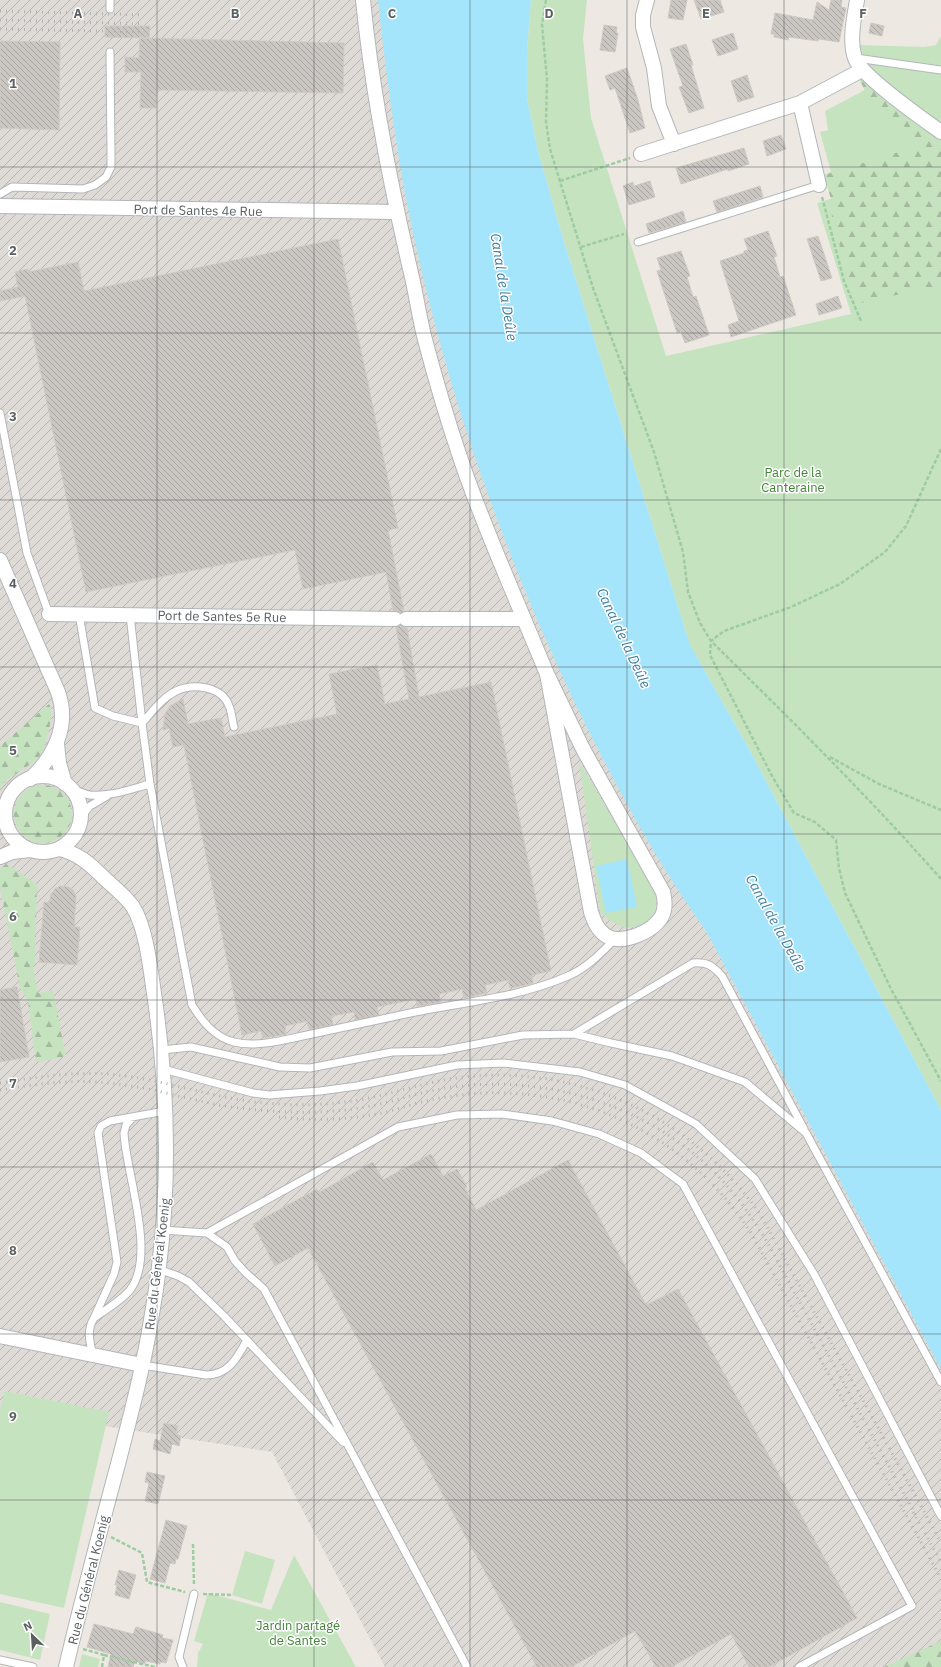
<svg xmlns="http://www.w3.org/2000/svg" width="941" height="1667" font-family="'IBM Plex Sans',sans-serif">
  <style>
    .industrial { fill: url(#industrial-furrows) }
    .green { fill: #c6e3c0 }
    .forest { fill: url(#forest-firs) }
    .water { fill: #a5e5fb }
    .building { fill: url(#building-back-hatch); stroke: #d1c9c1 }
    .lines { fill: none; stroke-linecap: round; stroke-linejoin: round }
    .service-casing { stroke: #b3b6b9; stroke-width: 9 }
    .minor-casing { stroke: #b3b6b9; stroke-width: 16 }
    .path { stroke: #9ecca2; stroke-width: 2.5; stroke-dasharray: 4 2; stroke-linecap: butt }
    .service { stroke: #fff; stroke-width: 7 }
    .minor { stroke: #fff; stroke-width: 14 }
    .rail { stroke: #b1b2b3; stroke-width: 3; stroke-dasharray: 1 5; stroke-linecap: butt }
    .grid { fill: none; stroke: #5b6063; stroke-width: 1; stroke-opacity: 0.55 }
    .labels { text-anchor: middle; stroke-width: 3; stroke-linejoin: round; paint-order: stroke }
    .street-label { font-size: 13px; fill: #5b6063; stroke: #fff }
    .park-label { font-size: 13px; fill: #438339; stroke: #fff }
    .water-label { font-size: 14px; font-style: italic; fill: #3d7b9b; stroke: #fff }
    .grid-label { font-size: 13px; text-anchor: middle; font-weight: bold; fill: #5b6063; stroke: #fff; stroke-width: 3; stroke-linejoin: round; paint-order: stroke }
  </style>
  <defs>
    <pattern id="industrial-furrows" width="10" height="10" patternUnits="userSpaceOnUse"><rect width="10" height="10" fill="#dedbd7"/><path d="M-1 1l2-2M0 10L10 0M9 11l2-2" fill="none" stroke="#b7b5b2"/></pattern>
    <pattern id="forest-firs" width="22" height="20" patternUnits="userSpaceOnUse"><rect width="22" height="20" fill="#c6e3c0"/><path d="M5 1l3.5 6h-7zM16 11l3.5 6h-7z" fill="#a4bba0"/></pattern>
    <pattern id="building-back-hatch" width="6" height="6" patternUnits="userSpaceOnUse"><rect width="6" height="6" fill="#cac6c2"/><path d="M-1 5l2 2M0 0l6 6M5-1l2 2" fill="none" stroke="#a7a4a1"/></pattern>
  </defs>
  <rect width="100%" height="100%" fill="#ede9e2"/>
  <path class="industrial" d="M0,0h466l46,254 429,936v477h-556l-113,-215 -272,-42z"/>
  <path class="green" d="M531,0h56l-4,39 8,79 75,238 185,-42 -34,-111 14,-4 -7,-24 7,-3 -11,-40 8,-2 -3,-19 40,-21 -6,-11v-34l65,2 12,-2 5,-9v1074l-192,-361 -59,-104 -127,-406 -25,-88 -11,-53v-48z
    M579,761l76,130c8,38 -33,49 -55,20z
    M5,1391l104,21 -45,196 -64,-14v-183z
    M245,1551l30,9 -13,44 -30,-9z
    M294,1555l62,112h-159l1,-14 5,-9 -9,-3 14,-48 63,17z
    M0,1602l50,12 -10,46 -40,-10z
    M82,1654l18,5 -2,8h-19z"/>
  <path class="forest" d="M859,79l58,44 24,17v145l-80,18 -16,-36 -17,-67 3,-1 -7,-24 91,-28 -55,-55 5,-2z
    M49,704c4,7 2,13 1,21 -3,11 -4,23 -11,32 -12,13 -27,14 -39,31v-42z
    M14 814a29 29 0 1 1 58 0a29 29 0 1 1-58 0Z
    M7,864l30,20 -2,81 -2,1 5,27 15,-3 13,67 -30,5 -8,-61 -8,-13 -20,-101v-18z
    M941,1641v26h-57z"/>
  <path class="water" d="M378,0h153l-4,50v48l11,53 25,88 127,406 59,104 192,361v259l-235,-438c-51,-71 -94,-152 -132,-230 -76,-160 -134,-329 -168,-503 -12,-65 -21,-132 -28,-198z
    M627,859l10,48 -31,6 -10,-47z"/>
  <path class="building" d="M671,0h16l-4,20 -15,-2z
    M694,0h26l4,12 -23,7z
    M831,0h11l-1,7 5,1 -7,34 -20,-3 -1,2 -29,-4 -1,3 -14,-3v-3h-3l4,-21 38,7 4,-18 12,8z
    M871,23l13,3 -2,10 -13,-3z
    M604,25l13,2 -1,6h2l-3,19 -15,-2z
    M105,26h45l-1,12 -44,-1z
    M733,33l5,16 -20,7 -6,-16z
    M140,38l204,5 -1,50 -186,-3 -1,18h-16l1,-36h-16v-15l14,1z
    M0,41l60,1 -1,88 -59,-2z
    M686,44l7,21h-2l13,43 -15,5 -10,-26 4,-1 -13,-37z
    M627,68l11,32 7,28 -15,5 -15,-45 -5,2 -5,-14z
    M747,75l7,22 -16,5 -7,-21z
    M781,135l5,14 -19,7 -4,-15z
    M744,148l5,16 -21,7v-2l-47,15 -5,-16z
    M650,181l5,16 -26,8 -6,-19 10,-4 1,4z
    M760,186l3,11 -46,15 -4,-11z
    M683,211l3,11 -37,11 -3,-9z
    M768,231l9,25 -3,1 6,20 3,-1 13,39 -65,22 -3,-12 11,-4 -19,-60 24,-8v-2l4,-1 -4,-11z
    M818,236l14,42 -11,3 -14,-42z
    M338,239l60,289 -10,2 16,81 -3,2 -8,-3 -7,-38 -83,17 -8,-39 -209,42 -61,-296 -25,5v-10l18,-4 -3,-15 13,-3v3l50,-10 6,29z
    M681,251l9,25 -3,1 6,20 3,-1 13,39 -24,8 -4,-11 -4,1 -20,-62 4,-1 -4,-12z
    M838,296l4,12 -23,7 -3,-11z
    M400,625l7,3 12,69 72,-15 60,289 -19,4 1,8 -3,1 -20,4 -2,-8 -23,5 2,8 -23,5 -2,-9 -23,5 2,8 -24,4 -1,-7 -39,8 2,8 -24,5 -1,-8 -23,4 2,9 -24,4 -2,-8 -22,5 1,8 -4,1 -19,3 -2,-7 -19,4 -58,-290 -11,2 -4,-19 -6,2 2,-16 5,-8 13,-7 5,25 33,-6 4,19 112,-23 -8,-40 48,-9 8,39 24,-5 -13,-72z
    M60,886l9,1 4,3 3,6 -2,31h6l-3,38 -38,-3 5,-60 5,1 2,-9 4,-5z
    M17,987l12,70 -29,5v-72z
    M431,1154l12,22 14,-7 10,18 -2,1 11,22 92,-50 78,145 32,-16 179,329 -88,49h-20l-18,-33 -60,33h-15l-21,-36 -64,36h-34l-229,-419 -33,18 -22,-42 64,-35 1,4 55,-31 10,18z
    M164,1423l14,3 -2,8 5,2 -2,10 -7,-2 -2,10 -17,-5 2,-10 5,2z
    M147,1472l18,4 -7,28 -13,-3 4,-18 -4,-1z
    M166,1520l21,6 -9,33h-2l-1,5 -5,-1 -5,20 -15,-4z
    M119,1570l17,5 -7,24 -14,-4 2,-10h-2z
    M94,1624l39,10 3,-7 27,8 -1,3 11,2 -7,23 -6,-1v2l-14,-3 -2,3 -9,-3 -2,6h-25l3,-13 -24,-7z"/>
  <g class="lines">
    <defs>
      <path id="service" d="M110,0v9
        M856,58l85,12
        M0,194l12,-7 71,2 12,-4 11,-8 5,-10v-13l-1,-102
        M638,242l181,-57
        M0,413l27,140 22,61
        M79,614l16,94 18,8 29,7 8,61 42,221c10,16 22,32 42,37 24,6 53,-3 78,-8 34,-7 69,-15 103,-22 51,-10 105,-15 153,-36 19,-8 33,-23 47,-37
        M130,615l12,108c10,-11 20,-25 34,-32 17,-8 46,-5 53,15 3,6 3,15 5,21
        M72,789c6,2 12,5 18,6 20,2 41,-6 60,-11
        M81,817l9,-11 17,-10
        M574,1034l119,-71c14,-1 19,2 29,13l82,153
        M162,1050l29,-3 89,20 30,1 82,-16 49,-1 82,-16 51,-1 37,9 61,13 73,26 61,51 135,249
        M163,1069l90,24 16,2 51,-4 37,-5 100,-21 46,-2 77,9 45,13 71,39 59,55 59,95 127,242
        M162,1230l45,3 191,-106 59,-12 45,-1 50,7 47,13 42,19 42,31 229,422 -113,61
        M207,1233l20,14 8,14 11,12 18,16 203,378
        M158,1269l20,7 11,6 35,34 119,126
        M94,1318l20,-44 3,-12 -19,-129 3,-7 9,-5 55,-10
        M93,1356c-3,-14 -7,-25 1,-38 11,-8 27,-17 36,-28 27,-35 -4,-116 -6,-157l2,-8 7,-8
        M142,1365l64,10c23,0 31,-17 41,-35
        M0,1660l33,7
        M183,1667l-4,-10 15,-63"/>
      <path id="minor" d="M363,0c9,92 27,183 48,273 5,21 8,42 13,63 11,42 23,83 37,124 18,54 41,106 63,159
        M647,0l-4,15v12l11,41 5,38 15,38
        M857,0c-3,18 -8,41 -2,58 6,18 68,61 86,74
        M800,103l19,82
        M641,154l159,-51 62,-33
        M0,206l396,6
        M0,560l58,132c12,34 -4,65 -28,87
        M49,614l346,5
        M406,619h118l23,55 36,75 80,143c2,8 3,16 -1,24 -9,16 -41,30 -57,19 -8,-6 -11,-14 -14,-23l-44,-238
        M57,744l2,19 6,21
        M5 814a38 38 0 1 1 76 0a38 38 0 1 1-76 0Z
        M59,849c18,4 30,14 43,27 10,10 23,19 31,31 14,22 18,68 22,93 15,104 15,211 -3,314 -8,51 -21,100 -34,150 -18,67 -36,135 -52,203
        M0,857l12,-5 18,-2
        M0,1336l142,29"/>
    </defs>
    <use href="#service" class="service-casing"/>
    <use href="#minor" class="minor-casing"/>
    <path class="path" d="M546,0l-4,25 5,54 -1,43 4,27 43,139 61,164 29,100 5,40 12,31 11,18c79,78 157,155 230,238
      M560,181l70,-23
      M822,197l22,84 17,40
      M581,247l43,-13
      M941,449l-35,77 -21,26 -45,32 -49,23 -67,24 -13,10 -1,14 62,121 22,37 21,9 21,18 3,28 6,25 45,94 51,94
      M830,757l49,27 62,26
      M111,1537l31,16 5,29 38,10
      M193,1544l1,41
      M203,1594l29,1
      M83,1649l21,6 -2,12
      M104,1655l51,12"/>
    <use href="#service" class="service"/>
    <use href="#minor" class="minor"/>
    <path class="rail" d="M0,11l144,4
      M0,20l144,4
      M0,29l144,3
      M0,1083c42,-7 83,-13 126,-7 51,7 100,26 152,28 27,2 55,0 82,-4 35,-7 68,-19 104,-23 117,-13 229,41 296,137l164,297
      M0,1090c36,-6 71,-11 108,-7 36,3 71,14 106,21 25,5 51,7 75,8 29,1 59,-1 87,-7 26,-6 51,-15 78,-18 97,-13 198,20 266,91 19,20 34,42 47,64l149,274
      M279,1117c34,4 69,3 103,-4 21,-5 42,-13 64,-16 121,-20 239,33 305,136l188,342
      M921,1506l20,37
      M913,1512l28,50"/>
  </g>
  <path class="grid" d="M157,0v1667M314,0v1667M470,0v1667M627,0v1667M784,0v1667M0,167h941M0,333h941M0,500h941M0,667h941M0,834h941M0,1000h941M0,1167h941M0,1334h941M0,1500h941"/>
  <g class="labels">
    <g class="street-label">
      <text transform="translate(198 210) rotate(1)" y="5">Port de Santes 4e Rue</text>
      <text transform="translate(222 616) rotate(1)" y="5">Port de Santes 5e Rue</text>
      <text transform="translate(157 1264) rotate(-83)" y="5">Rue du Général Koenig</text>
      <text transform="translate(88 1580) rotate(-76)" y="5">Rue du Général Koenig</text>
    </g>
    <g class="park-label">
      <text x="793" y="477">Parc de la<tspan x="793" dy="15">Canteraine</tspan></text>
      <text x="298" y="1630">Jardin partagé<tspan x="298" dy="15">de Santes</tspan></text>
    </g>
    <g class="water-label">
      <text transform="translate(504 287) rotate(81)" y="5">Canal de la Deûle</text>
      <text transform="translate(624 638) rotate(65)" y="5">Canal de la Deûle</text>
      <text transform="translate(776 923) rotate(61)" y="5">Canal de la Deûle</text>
    </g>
  </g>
  <g class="grid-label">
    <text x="78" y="18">A</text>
    <text x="235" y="18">B</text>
    <text x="392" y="18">C</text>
    <text x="549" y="18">D</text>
    <text x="706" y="18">E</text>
    <text x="863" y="18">F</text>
    <text x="13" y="88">1</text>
    <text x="13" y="255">2</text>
    <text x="13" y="421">3</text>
    <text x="13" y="588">4</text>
    <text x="13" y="755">5</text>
    <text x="13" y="921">6</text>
    <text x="13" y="1088">7</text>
    <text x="13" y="1255">8</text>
    <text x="13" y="1421">9</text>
  </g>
  <g transform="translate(32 1635) rotate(335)" stroke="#ffffff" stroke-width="3" paint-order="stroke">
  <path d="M0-3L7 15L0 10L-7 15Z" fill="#5b6063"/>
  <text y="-6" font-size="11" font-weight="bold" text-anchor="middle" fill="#5b6063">N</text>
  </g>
</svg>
